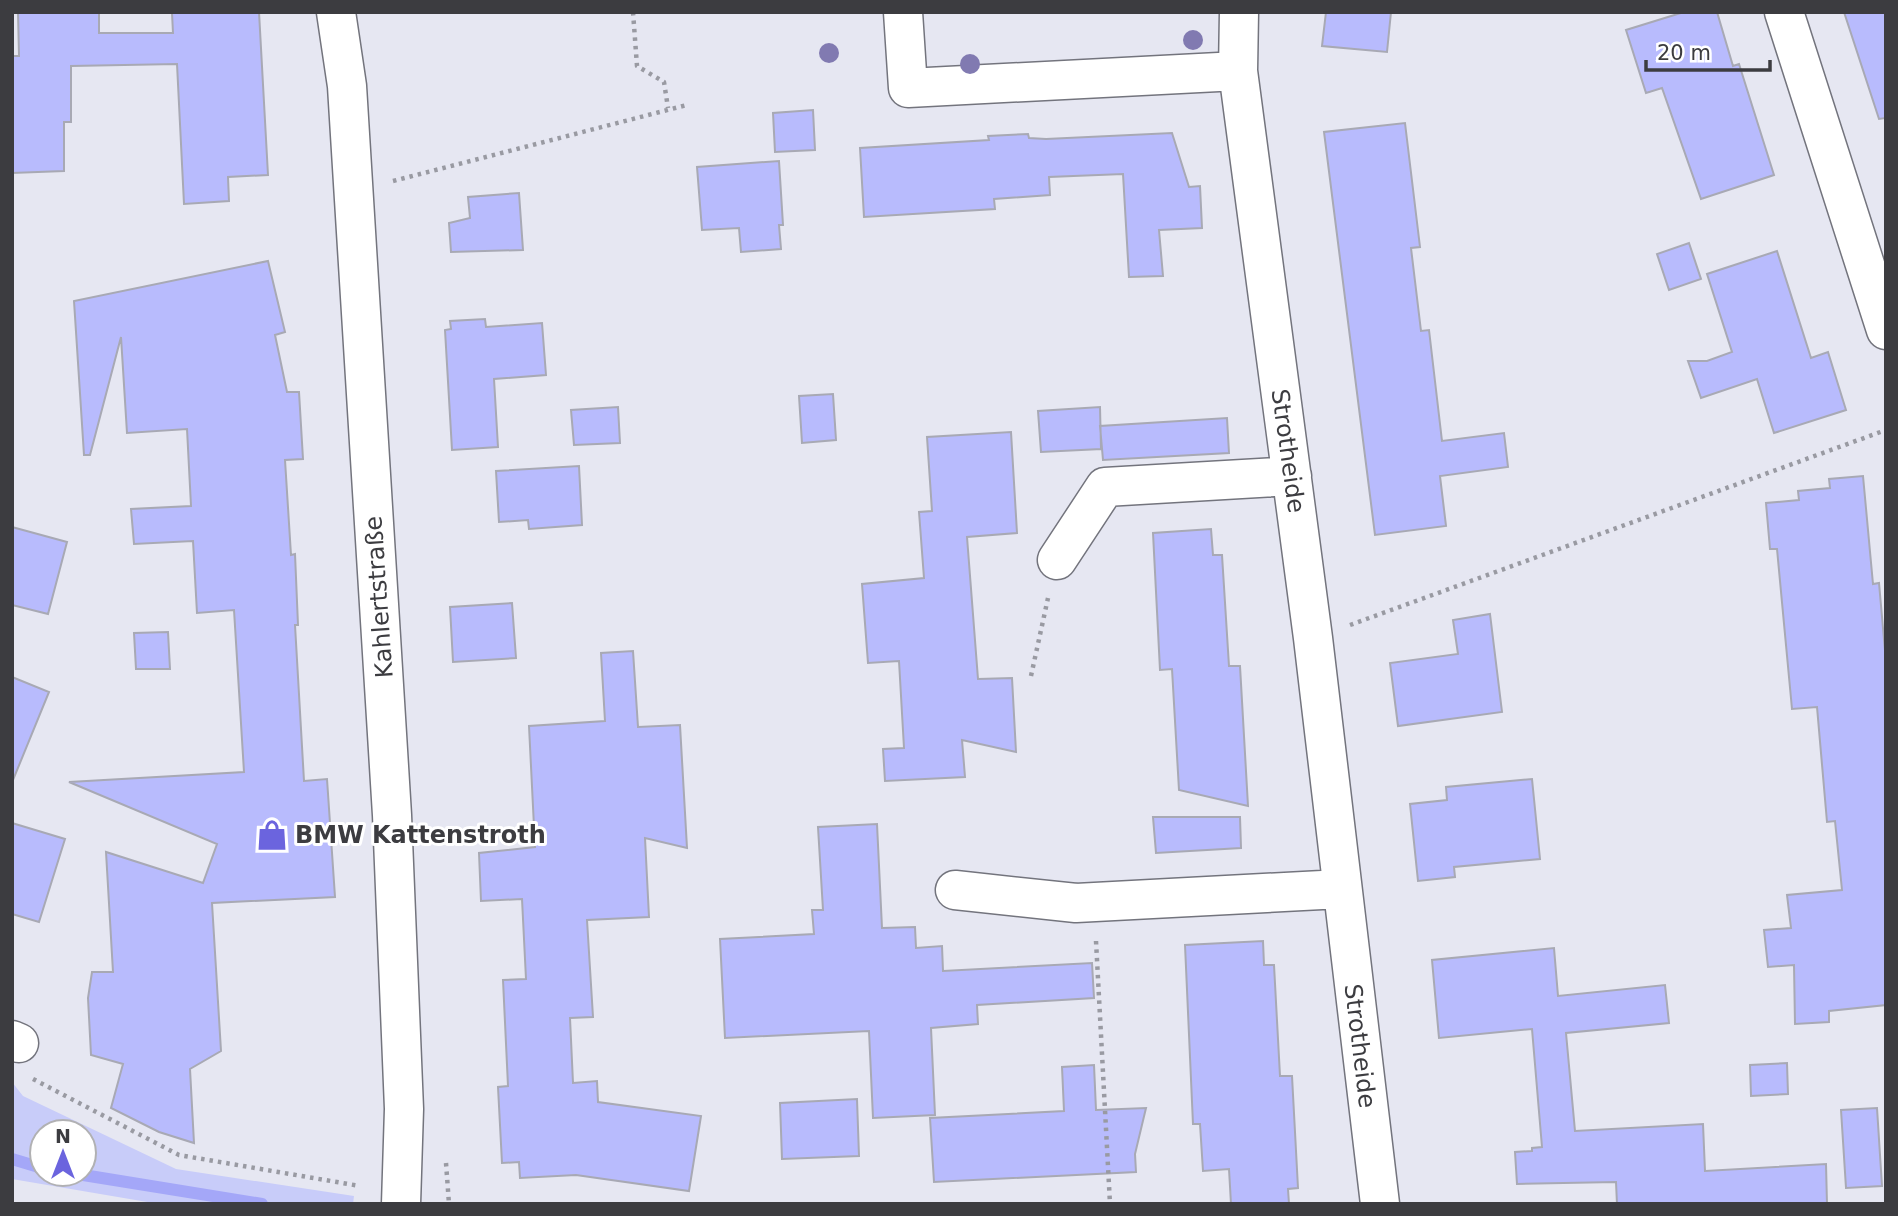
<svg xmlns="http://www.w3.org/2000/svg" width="1898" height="1216" font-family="'DejaVu Sans',sans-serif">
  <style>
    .green { fill: #c8ccf9; fill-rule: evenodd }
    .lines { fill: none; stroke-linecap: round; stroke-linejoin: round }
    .stream { stroke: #a4a7f8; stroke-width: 12 }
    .building { fill: #b8bbfd; stroke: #a8a9b4; stroke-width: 2 }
    .minor-casing { stroke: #73747d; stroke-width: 41 }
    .path { stroke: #999aa2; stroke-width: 4.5; stroke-dasharray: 3.5 5; stroke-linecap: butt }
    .minor { stroke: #fff; stroke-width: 38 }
    .tree { fill: #817ab1 }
    .labels { text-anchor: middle; stroke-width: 6; stroke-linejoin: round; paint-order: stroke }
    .street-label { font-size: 24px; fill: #3c3c40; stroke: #fff }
    .poi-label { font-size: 24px; font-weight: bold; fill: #3c3c40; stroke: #fff; text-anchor: start }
  </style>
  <rect width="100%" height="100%" fill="#e6e7f2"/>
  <path class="green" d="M12,1082l11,14 153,73 178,27 -1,8h-194l-147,-25zM42,1132h42v42h-42z"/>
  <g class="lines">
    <path class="stream" d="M12,1159l30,9
      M77,1174l185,30"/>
  </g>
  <path class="building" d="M18,12l81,1v20h74l-1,-20 87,-1 9,163 -40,2 1,24 -45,3 -7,-140 -106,2v56h-7v49l-52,2v-117h7z
    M1326,12h65l-4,40 -65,-6z
    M1684,12h33l16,54 6,-2 35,111 -73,24 -39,-111 -16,5 -20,-63z
    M1844,12h42v106l-7,1z
    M813,110l2,40 -40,2 -2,-39z
    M1405,123l15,124 -9,1 10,83 8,-1 13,111 62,-8 4,34 -68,9 6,50 -71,9 -51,-403z
    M1172,133l17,54 11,-1 2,42 -43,2 4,46 -34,1 -6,-103 -74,3 1,18 -56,4 1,10 -131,8 -4,-69 129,-8 -1,-4 40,-2 1,4 17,1z
    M779,161l4,64h-4l2,24 -40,3 -2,-24 -37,2 -5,-63z
    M519,193l4,57 -72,2 -2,-29 21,-5 -2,-21z
    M1689,243l12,36 -32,11 -12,-36z
    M1777,251l34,107 17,-6 18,58 -72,23 -17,-54 -56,19 -13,-37h19l25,-9 -25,-78z
    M268,261l17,71 -10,3 12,57h12l4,67 -18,1 6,95 4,-1 3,71h-3l9,156 23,-2 8,118 -123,6 9,148 -31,18 4,74 -35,-11 -48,-24 12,-44 -32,-9 -3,-57 4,-26h21l-7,-120 97,31 14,-39 -148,-62 175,-10 -10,-162 -37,3 -4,-72 -59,3 -3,-35 60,-3 -4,-77 -60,4 -6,-96 -31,118h-6l-10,-154z
    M485,319l1,8 56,-4 4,52 -52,4 4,68 -46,3 -7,-120 6,-1 -1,-8z
    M833,394l3,46 -34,3 -3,-47z
    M618,407l2,36 -46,2 -3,-35z
    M1100,407l1,42 -60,3 -3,-41z
    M1227,418l2,35 -126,7 -3,-34z
    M1011,432l6,101 -50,4 11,142 34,-1 4,74 -54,-12 3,37 -80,4 -2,-32 21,-1 -5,-87 -31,2 -6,-79 62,-6 -5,-66 13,-1 -5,-74z
    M579,466l3,59 -53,4 -1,-9 -29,2 -3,-51z
    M1863,476l10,108 6,-1 7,79v343l-57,6v11l-34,2 -1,-59 -26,2 -4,-37 27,-2 -4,-33 55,-5 -7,-69 -8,1 -10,-115 -25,2 -15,-160h-7l-4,-46 33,-3 -1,-9 32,-3 -1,-9z
    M12,527l55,15 -19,72 -36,-9z
    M1211,529l2,26h9l7,111h11l8,140 -69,-16 -7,-121 -12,1 -7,-137z
    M512,603l4,55 -63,4 -3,-55z
    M1490,614l12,98 -104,14 -8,-63 68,-9 -5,-34z
    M168,632l2,37h-34l-2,-36z
    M633,651l5,76 42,-2 7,123 -42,-10 4,79 -62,3 6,97 -23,1 3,65 24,-2 1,21 103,14 -12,75 -113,-16 -56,3 -1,-16 -17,1 -4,-76 10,-1 -5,-106 23,-1 -4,-80 -41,2 -2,-48 56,-6 -6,-121 76,-5 -4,-68z
    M12,677l37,15 -36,88h-1z
    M1532,779l8,80 -86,8 1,10 -37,4 -8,-77 37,-4 -1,-13z
    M1153,817h87l1,31 -85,5z
    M12,823l53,16 -26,83 -27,-8z
    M877,824l5,104 33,-1 1,21 26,-2 1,25 149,-8 2,35 -117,7 1,19 -47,4 4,87 -62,3 -4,-87 -144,7 -5,-99 94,-5 -2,-24h11l-5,-83z
    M1263,941l1,24h10l6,111h12l6,112 -10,1 1,15h-58l-2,-35 -26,2 -3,-47h-7l-8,-179z
    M1554,948l4,48 107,-11 4,38 -103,10 9,98 128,-7 2,47 121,-7 1,40h-210l-1,-22 -99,2 -2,-32 17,-1v-3l10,-1 -10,-118 -93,9 -7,-78z
    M1787,1063l1,31 -37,2 -1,-31z
    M1094,1065l2,45 50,-2 -11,46 1,18 -202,10 -4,-64 134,-7 -2,-44z
    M857,1099l2,57 -77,3 -2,-56z
    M1877,1108l5,78 -36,2 -5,-78z"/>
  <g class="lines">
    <defs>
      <path id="minor" d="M336,12l11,74 45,729 12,294 -3,95
        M903,12l5,76 330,-17
        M1239,12l-1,59 75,567 67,566
        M1784,12l102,318
        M1057,560l48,-73 187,-11
        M955,890l121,13 265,-14
        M12,1040l7,3"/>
    </defs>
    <use href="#minor" class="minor-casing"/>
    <path class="path" d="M633,12l4,54 27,16 4,26
      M393,181l294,-76
      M1350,625l536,-195
      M1031,676l17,-78
      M1096,941l14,263
      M33,1079l146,76 181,31
      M446,1163l3,41"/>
    <use href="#minor" class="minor"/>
  </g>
  <g class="tree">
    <circle cx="1193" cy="40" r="10"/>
    <circle cx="829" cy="53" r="10"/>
    <circle cx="970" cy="64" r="10"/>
  </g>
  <defs>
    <symbol id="shop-bare" viewBox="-9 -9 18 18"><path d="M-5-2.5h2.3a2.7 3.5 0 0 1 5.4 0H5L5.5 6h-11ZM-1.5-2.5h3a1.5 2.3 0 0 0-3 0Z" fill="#6b64de" stroke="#fff" stroke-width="2.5" paint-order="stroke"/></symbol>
  </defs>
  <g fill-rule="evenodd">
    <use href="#shop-bare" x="250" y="813" width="44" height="44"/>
  </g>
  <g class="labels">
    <g class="street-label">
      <text transform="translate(1288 451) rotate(82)" y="8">Strotheide</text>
      <text transform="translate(379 597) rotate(-94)" y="8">Kahlertstraße</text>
      <text transform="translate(1360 1046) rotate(83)" y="8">Strotheide</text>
    </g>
    <g class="poi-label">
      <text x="295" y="843">BMW Kattenstroth</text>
    </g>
  </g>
  <rect width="1898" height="1216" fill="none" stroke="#3c3c40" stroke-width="28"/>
  <g transform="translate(63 1153)"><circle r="33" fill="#ffffff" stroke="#b1b1b3" stroke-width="2"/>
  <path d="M0-5L12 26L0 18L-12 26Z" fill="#6b64de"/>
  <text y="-10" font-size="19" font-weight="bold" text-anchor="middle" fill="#3c3c40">N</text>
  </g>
  <path d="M1646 60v10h124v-10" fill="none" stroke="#3c3c40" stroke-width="3.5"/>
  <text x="1657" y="60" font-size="21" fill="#3c3c40" stroke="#ffffff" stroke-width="5" paint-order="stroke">20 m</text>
</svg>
